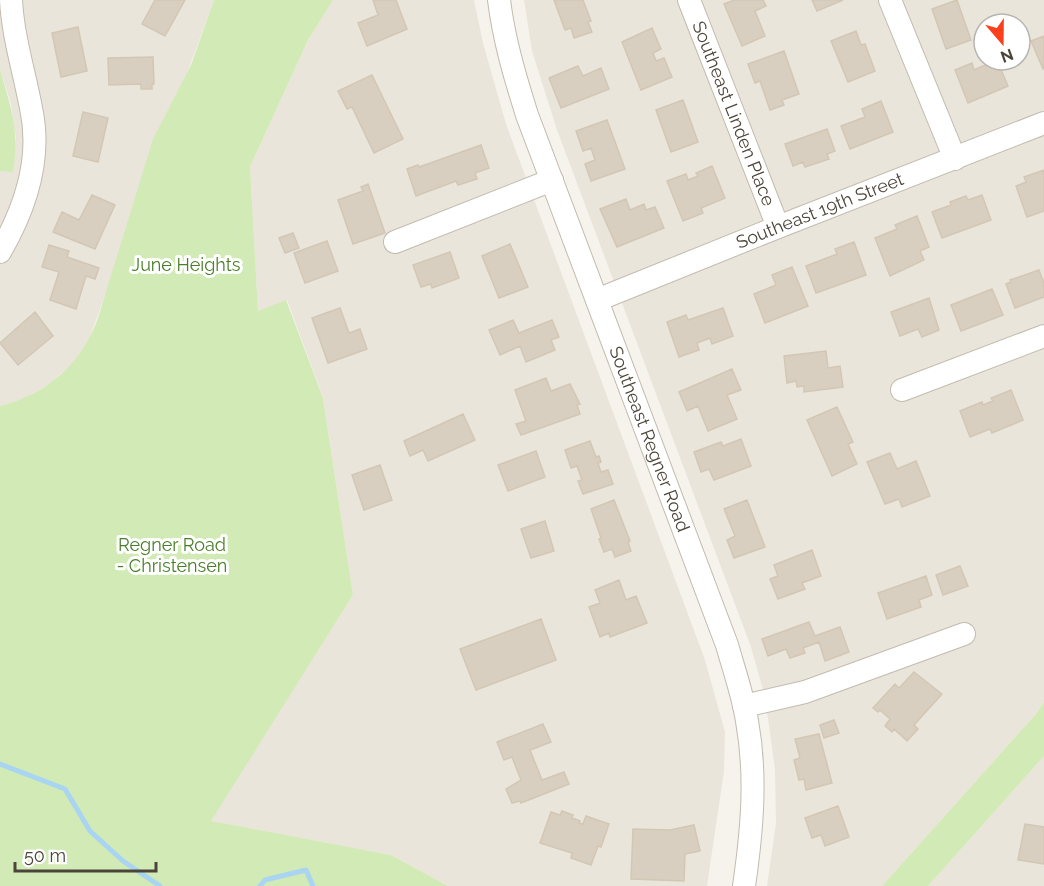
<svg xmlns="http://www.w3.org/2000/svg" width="1044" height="886" font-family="Raleway,sans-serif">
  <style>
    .residential { fill: #eae5da; fill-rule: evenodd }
    .green { fill: #d2eab5 }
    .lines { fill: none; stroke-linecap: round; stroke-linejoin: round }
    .stream { stroke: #a9d4f2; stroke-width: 5 }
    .building { fill: #d8cfc1; stroke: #d3c7b4; stroke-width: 1.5 }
    .minor-casing { stroke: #c2bbae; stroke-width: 24 }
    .minor { stroke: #fff; stroke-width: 22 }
    .labels { text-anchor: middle; stroke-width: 6; stroke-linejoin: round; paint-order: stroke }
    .street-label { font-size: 18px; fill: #4b4439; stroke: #fff }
    .park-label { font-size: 18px; fill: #4a7f2a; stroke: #fff }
  </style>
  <rect width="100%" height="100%" fill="#f6f3ec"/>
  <path class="residential" d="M0,0h214l-125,339 -15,23 -23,21 -27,16 -24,7v-235h13l3,-33 -5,-34 -11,-35z
    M333,0h141l9,43 23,81 199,536 20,72 -1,39 -17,115h-259l-57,-31 -181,-34 143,-226 -30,-198 -36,-97 -29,11 -8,-144 58,-127z
    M524,0h520v702l-8,12 -154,172h-115l9,-63 -1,-54 -10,-72 -14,-50 -194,-517 -25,-79zM984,24h36v36h-36z
    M1044,756v130h-116z"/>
  <path class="green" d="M214,0h119l-25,40 -58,127 8,144 28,-11 37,98 30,197 -142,226 180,34 57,31h-448v-480c48,-12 81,-42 98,-88l55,-179 38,-74z
    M0,69c11,41 20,58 13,103l-13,-1z
    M1044,702v54l-116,130h-46l154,-172z"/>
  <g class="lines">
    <path class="stream" d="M0,764l65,25 25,42 33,30 37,25
      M260,886l5,-6 41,-10 7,16"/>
  </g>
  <path class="building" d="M155,0h30l-20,36 -23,-12z
    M373,0h23l11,29 -40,17 -9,-23 20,-8z
    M554,0h29l8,21 -3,1 4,10 -18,6 -3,-10 -6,2z
    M734,0h29l3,6 -11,5 10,25 -23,10 -18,-42z
    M812,0h31l-26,11z
    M957,0l14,40 -25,9 -14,-40z
    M78,27l9,44 -26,6 -9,-44z
    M652,28l9,21 -8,4 3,8 8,-3 8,19 -31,13 -19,-48z
    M856,31l5,14 4,-1 10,27 -27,11 -17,-41z
    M1044,36v32l-1,1 -12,-28z
    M784,51l15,43 -17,6 2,5 -14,5 -10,-29 -5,2 -7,-19z
    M153,57l1,27h-2v5h-11v-5l-32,1 -1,-27z
    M997,60l11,26 -40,17 -13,-33 17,-7 2,7z
    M578,66l5,10 18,-8 8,21 -48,19 -12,-30z
    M372,75l31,64 -29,14 -22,-46 -5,2 -9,-18z
    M683,100l15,42 -27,10 -15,-42z
    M881,101l12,31 -43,17 -9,-23 24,-9 -3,-8z
    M83,112l25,6 -10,44 -25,-6z
    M607,120l18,49 -34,12 -6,-17 10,-4 -4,-12 -8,3 -7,-20z
    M827,129l8,22 -8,3 2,5 -24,8 -2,-5 -10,4 -8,-22z
    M481,145l8,23 -14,5 2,6 -19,6 -2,-4 -40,15 -9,-27 11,-4 1,2z
    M712,166l13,32 -24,10 2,5 -20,8 -16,-40 19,-7 2,6 10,-4 -2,-3z
    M1044,170v41l-17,6 -11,-31 10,-4 -2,-5z
    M368,184l17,49 -32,11 -15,-44 25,-9 -2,-4z
    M92,195l23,10 -20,44 -42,-17 9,-20 17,8z
    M982,195l9,25 -49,18 -10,-26 19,-7 -1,-3 16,-6 2,4z
    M626,199l4,11 14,-6 2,6 9,-3 9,21 -47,19 -17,-38z
    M917,216l12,31 -9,4 4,9 -34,16 -15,-38 22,-9 -2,-4z
    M293,233l6,15 -14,5 -6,-15z
    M327,241l11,30 -33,12 -11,-30z
    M854,242l12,33 -50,18 -10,-27 31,-12 -2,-5z
    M510,244l18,43 -29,11 -17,-42z
    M49,245l20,6 -2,6 32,11 -4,11 -9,-3 -10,33 -26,-9 9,-28 -17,-5z
    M450,252l9,26 -27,10 -1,-4 -10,3 -8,-22z
    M792,267l16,39 -43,17 -11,-29 22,-9 -4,-10z
    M1039,270l5,13v14l-29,11 -9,-24 5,-2 -1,-2z
    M992,289l11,26 -42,16 -10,-26z
    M929,298l10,32 -17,7 -4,-8 -18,7 -9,-24z
    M340,308l9,25 11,-4 7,20 -39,14 -16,-45z
    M723,308l10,28 -21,8 -2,-6 -13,5 2,7 -20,7 -12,-35 19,-7 2,5z
    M35,312l18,24 -35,29 -18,-22z
    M513,320l6,13 33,-13 7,17 -8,3 4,10 -29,12 -6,-16 -20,9 -11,-25z
    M826,351l2,17 12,-2 3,21 -39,5v-6l-7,1 -1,-6 -9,2 -3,-27z
    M732,369l9,21 -14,5 10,24 -29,12 -10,-25 -11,5 -8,-19z
    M546,378l5,13 19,-7 10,20 -3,1 3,9 -59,21 -5,-11 10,-3 -11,-31z
    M1011,390l12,30 -31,13 -2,-4 -20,8 -10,-26 22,-9 1,3 10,-4 -2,-3z
    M837,407l16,35 -5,2 9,20 -25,12 -25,-56z
    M463,414l12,26 -47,21 -5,-11 -13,6 -6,-15z
    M741,439l10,27 -37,14 -5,-11 -8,3 -7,-20 27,-10 2,4z
    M590,441l6,16 3,-1 2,6 -3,1 3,9 7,-2 5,14 -30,10 -5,-13 4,-1 -5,-14 -6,2 -6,-18z
    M536,451l9,26 -37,14 -10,-26z
    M890,453l7,16 19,-8 14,35 -28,11 -3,-8 -14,5 -18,-42z
    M380,465l12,35 -28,10 -12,-35z
    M614,500l16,41 -2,1 3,9 -16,6 -3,-8 -8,3 -5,-13 2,-1 -10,-29z
    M747,500l18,47 -31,11 -7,-18 8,-4 -11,-27z
    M545,521l9,30 -23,7 -10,-29z
    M812,550l9,26 -19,7 3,6 -27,10 -8,-20 8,-3 -4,-11z
    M960,566l8,20 -25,9 -7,-20z
    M926,576l6,19 -13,5 2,7 -34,12 -9,-26z
    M619,580l7,20 10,-4 11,27 -37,14 -1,-4 -9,4 -11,-30 11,-4 -5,-13z
    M541,619l15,41 -80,30 -16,-41z
    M809,622l6,14 25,-9 9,25 -24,9 -6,-19 -16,6 2,5 -15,5 -4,-9 -18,7 -6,-17z
    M914,672l28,22 -28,31 4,4 -11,12 -13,-12 -2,3 -7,-6 5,-7 -10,-9 -2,2 -5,-4 22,-24 4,4z
    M834,720l5,13 -15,5 -4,-13z
    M543,724l8,18 -21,8 12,30 22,-8 5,12 -48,19 -1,-2 -8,2 -6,-14 15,-9 -9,-23 -8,3 -7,-18z
    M819,734l13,49 -26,7 -2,-11 -5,1 -5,-20 6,-2 -5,-19z
    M838,806l11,31 -24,9 -4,-11 -9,3 -7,-20z
    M562,811l11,4 -1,3 8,3 -1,2 4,1 3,-8 23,8 -8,23 -3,-1 -7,19 -20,-7 1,-5 -32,-10 11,-31 9,3z
    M1025,824l19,3v37l-26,-4z
    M694,825l6,26 -15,3 -1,27 -53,-2 2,-50 37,1z"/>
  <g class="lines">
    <defs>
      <g id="minor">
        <path id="s1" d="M499,0c5,40 16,77 28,115l200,530c7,25 16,50 20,76 10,55 5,110 -3,165"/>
        <path id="s2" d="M689,0l89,227"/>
        <path d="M890,0l65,159"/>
        <path d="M395,242l157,-62"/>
        <path d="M0,252c25,-43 42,-94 31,-144 -7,-37 -18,-71 -20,-108"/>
        <path id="s3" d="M597,300l181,-73 266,-104"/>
        <path d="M902,390l142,-54"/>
        <path d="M744,706l61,-14 159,-58"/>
      </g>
    </defs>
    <use href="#minor" class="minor-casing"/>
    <use href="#minor" class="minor"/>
  </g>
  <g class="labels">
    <g class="street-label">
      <text dy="6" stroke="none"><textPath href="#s2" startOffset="122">Southeast Linden Place</textPath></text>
      <text dy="6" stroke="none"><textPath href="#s3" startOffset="240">Southeast 19th Street</textPath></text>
      <text dy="6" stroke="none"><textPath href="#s1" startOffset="465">Southeast Regner Road</textPath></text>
    </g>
    <g class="park-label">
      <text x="186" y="271">June Heights</text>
      <text x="172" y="551">Regner Road<tspan x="172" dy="21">- Christensen</tspan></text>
    </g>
  </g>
  <g transform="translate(1002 42) rotate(160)"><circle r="28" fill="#ffffff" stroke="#b7b4b0" stroke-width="1.5"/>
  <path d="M0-4.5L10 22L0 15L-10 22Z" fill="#fc3f1d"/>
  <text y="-9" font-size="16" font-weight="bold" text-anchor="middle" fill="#4b4439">N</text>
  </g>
  <path d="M15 862v9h141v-9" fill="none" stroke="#4b4439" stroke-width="3"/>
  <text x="24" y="862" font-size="18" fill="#4b4439" stroke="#ffffff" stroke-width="4.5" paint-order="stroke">50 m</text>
</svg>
